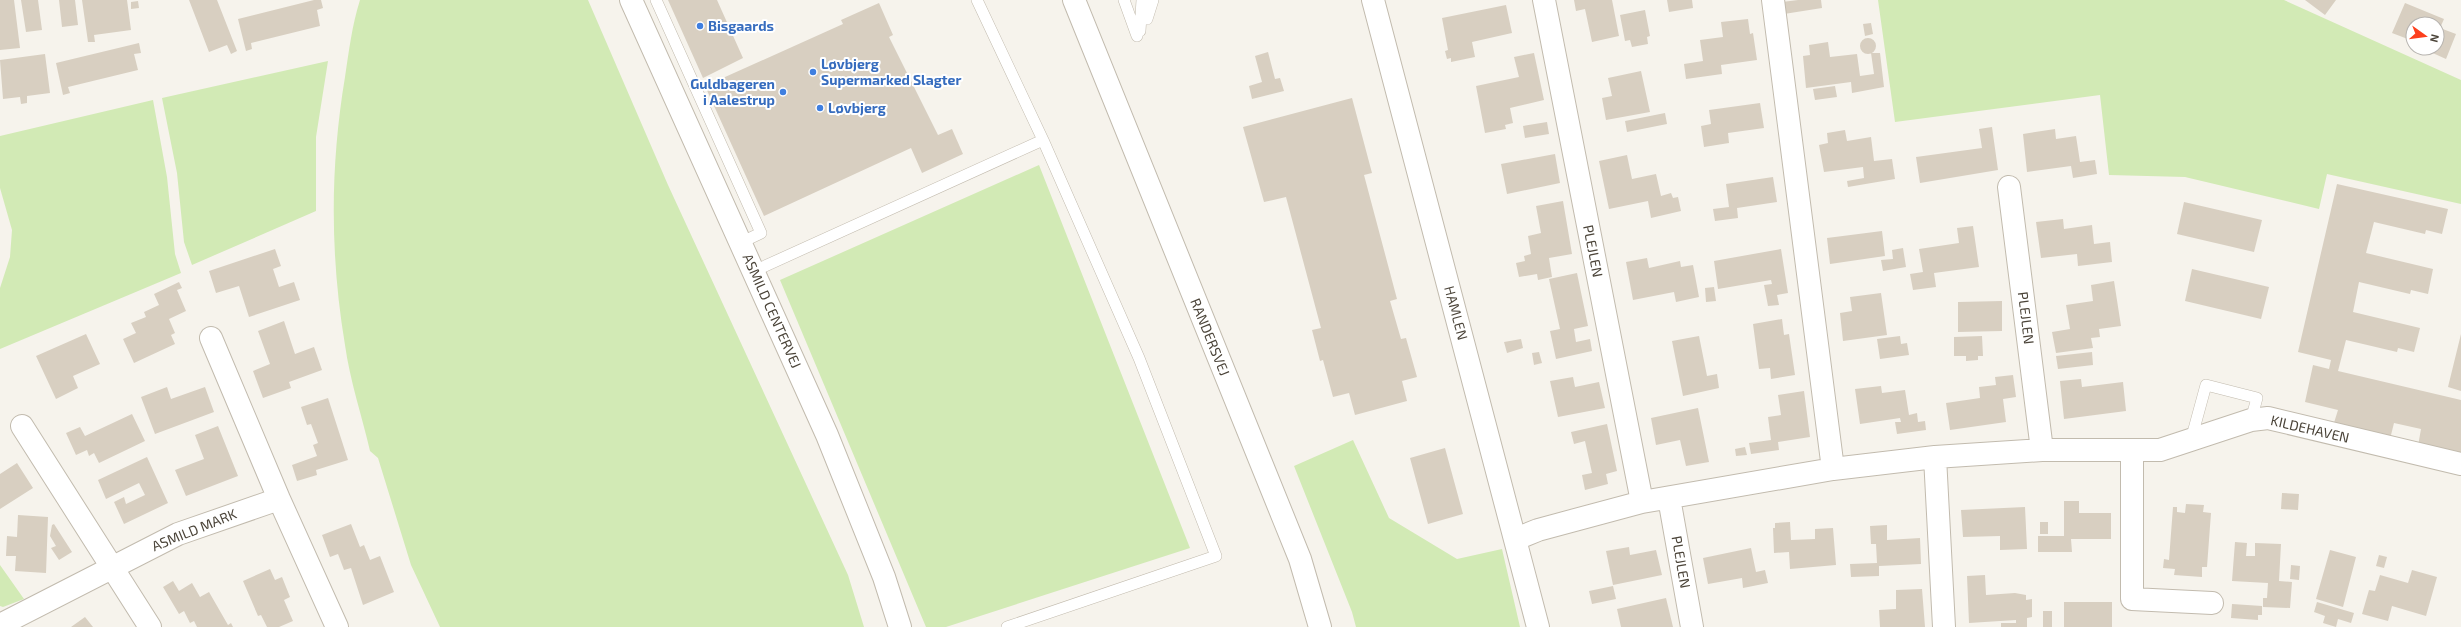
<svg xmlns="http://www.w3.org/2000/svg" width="2461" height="627" font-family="'Exo 2',sans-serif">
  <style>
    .green { fill: #d2eab5 }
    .building { fill: #d8cfc1 }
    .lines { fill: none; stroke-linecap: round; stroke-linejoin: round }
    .service-casing { stroke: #c2bbae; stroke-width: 12 }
    .minor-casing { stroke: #c2bbae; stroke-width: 24 }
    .tertiary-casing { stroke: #c2bbae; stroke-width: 24 }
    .service { stroke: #fff; stroke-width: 11 }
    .minor { stroke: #fff; stroke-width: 22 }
    .tertiary { stroke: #fff; stroke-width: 22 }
    .shop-dot { fill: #3f7fe0; stroke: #fff; stroke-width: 1.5 }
    .labels { text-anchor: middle; stroke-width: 4; stroke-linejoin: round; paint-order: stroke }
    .shop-label { font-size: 14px; font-weight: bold; fill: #366cbe; stroke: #fff; text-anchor: start }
    .street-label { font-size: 14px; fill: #4b4439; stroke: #fff }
  </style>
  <rect width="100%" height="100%" fill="#f6f3ec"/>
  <path class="green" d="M360,0h228l80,185 180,390 16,52h-424l-29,-62 -33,-107 -8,-7c-8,-35 -20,-70 -25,-106 -15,-90 -15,-178 0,-268 4,-26 7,-52 15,-77z
    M1878,0h406l177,80v124l-134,-30 -8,35 -134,-32 -76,-2 -9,-80 -205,27z
    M328,61l-12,76v74l-124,54 -8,-23 -7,-69 -15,-75z
    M153,100l14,77 8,77 6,19 -181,76v-61l10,-31 2,-27 -12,-42v-52z
    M1039,165l151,383 -244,79h-20l-146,-347z
    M1353,440l36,78 68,41 45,-10 18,78h-164l-4,-15 -58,-146z
    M0,565l24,34 -21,8 -3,-1z"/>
  <path class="building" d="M0,0h14l6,48 -20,2z
    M21,0h17l4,30 -16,2z
    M59,0h16l3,25 -16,2z
    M82,0h45l4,30 -37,5 1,7h-7z
    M189,0h28l20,51 -6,3 -4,-9 -18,7z
    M314,0h7l2,8 -6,2 3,16 -69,17 1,6 -6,2 -8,-32z
    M668,0h49l26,58 -40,20z
    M1574,0h38l7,36 -27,6 -7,-33 -9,2z
    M1667,0h25l1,8 -24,4z
    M1798,0h23l1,8 -38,6 -2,-12z
    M2305,0h31l-11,15z
    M138,1l1,7 -8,1v-7z
    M879,3l14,32 -4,2 49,98 14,-6 11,25 -41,19 -11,-25 -147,68 -59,-130 138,-62 -2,-4z
    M2405,3l39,16 -4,9 16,6 -10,25 -20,-9 1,-2h10v-24h-24v17l-21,-8z
    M1506,5l6,28 -40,9 3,15 -24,5v-4l-4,1 -2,-8 3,-1 -6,-32z
    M1645,10l5,26 -3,1 1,7 -16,3 -2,-7 -5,1 -5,-26z
    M1748,19l2,15 3,-1 4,27 -36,5 1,9 -36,5 -2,-15 19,-3 -3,-21 23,-3 -2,-15z
    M1871,23l2,11 -8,2 -2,-12z
    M1860 46a8 8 0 1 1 16 0a8 8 0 1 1-16 0Z
    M1828,42l2,15 27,-3 3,22 14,-2 -3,-21h9l4,34 -32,6 -1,-11 -45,6 -3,-32 7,-1 -1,-10z
    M139,43l2,10 -7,1 4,16 -70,17 2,6 -7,2 -7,-32z
    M1268,52l7,27 5,-1 4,13 -32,8 -3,-13 13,-4 -7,-26z
    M1534,53l10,47 -34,8 3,15 -8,2 1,4 -21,4 -9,-47 43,-9 -5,-20z
    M45,54l5,39 -23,3v7l-6,1 -1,-7 -17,2 -3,-39z
    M1641,71l9,41 -44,8 -4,-22 10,-2 -4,-18z
    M1835,86l2,11 -22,3 -2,-11z
    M1352,98l20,75 -8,2 33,124 -7,2 11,38 5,-1 11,39 -15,4 5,20 -52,14 -6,-22 -16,4 -10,-37 -3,1 -8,-31 9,-2 -35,-131 -22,5 -21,-75z
    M1760,103l4,25 -36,5 1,10 -25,4 -3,-21 10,-2 -2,-14z
    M1665,113l2,11 -40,8 -2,-11z
    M1547,122l2,12 -24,4 -2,-12z
    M1992,127l6,43 -78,13 -4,-26 66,-9 -3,-19z
    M2055,129l1,10 20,-3 4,26 15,-2 2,14 -24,4 -2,-12 -44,6 -4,-38z
    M1845,130l2,11 24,-4 3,24 18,-2 3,20 -47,8 -1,-6 17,-3 -1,-11 -39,5 -5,-27 9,-2 -1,-10z
    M1555,154l5,29 -53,11 -6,-30z
    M1627,155l5,24 24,-5 5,22 10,-3 2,5 5,-1 3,14 -30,7 -3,-17 -39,8 -10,-48z
    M1773,177l4,25 -40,6 1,10 -23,3 -2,-12 16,-2 -3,-23z
    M2337,184l111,25 -6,25 -16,-4 -1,4 -51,-12 -8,31 67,16 -5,25 -17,-4 -1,4 -51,-12 -6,30 67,16 -6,24 -16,-4 -1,4 -51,-12 -8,31 123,29v56l-43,-10 3,-17 -27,-6 -4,16 -57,-13 5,-16 -33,-8 8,-37 16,4 2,-9 -33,-8z
    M1563,201l9,53 -23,4 3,19 -14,3 -1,-6 -18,3 -3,-14 9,-2 -1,-5 7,-2 -3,-18 13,-3 -5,-27z
    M2184,202l78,18 -8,32 -77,-18z
    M2063,219l1,10 28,-4 2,19 16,-2 2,20 -34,4 -1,-12 -36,4 -5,-36z
    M1973,226l6,41 -45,6 2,14 -23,3 -3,-16 13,-2 -4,-23 40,-6 -2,-15z
    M1882,231l3,25 -55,8 -3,-26z
    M1903,248l3,19 -23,4 -2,-11 12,-1 -1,-9z
    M275,249l6,17 -8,3 6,18 15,-5 6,18 -51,17 -10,-31 -23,7 -7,-22z
    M1781,249l7,44 -11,2 2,10 -11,1 -4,-21 8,-1 -1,-4 -53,9 -4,-28z
    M1647,258l2,10 31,-7 1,6 12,-2 6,32 -23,5 -2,-10 -41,8 -7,-38z
    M2192,269l77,18 -8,32 -76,-18z
    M1577,273l11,53 -14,3 2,13 14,-3 2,12 -36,8 -6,-28 10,-2 -11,-50z
    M2114,281l7,45 -22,3 1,8 -9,1 2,10 -37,5 -4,-21 18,-3 -4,-24 27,-4 -2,-16z
    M179,282l3,6 -5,2 9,21 -17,8 6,14 -4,2 4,9 -41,19 -11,-24 13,-6 -5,-10 15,-6 -2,-5 15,-7 -5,-11z
    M1714,287l2,14 -10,1 -1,-14z
    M1881,293l6,42 -44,6 -3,-28 12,-2 -2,-14z
    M2002,301v30l-44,1v-30z
    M1782,319l2,16 5,-1 6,41 -24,4 -1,-11 -11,1 -6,-45z
    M284,321l11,33 19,-7 8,23 -33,12 2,6 -28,10 -10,-27 17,-7 -12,-33z
    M86,334l14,30 -27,12 5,12 -22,11 -20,-43z
    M2461,334v57l-13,-4z
    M1699,336l8,40 10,-2 2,14 -36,8 -11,-55z
    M1900,336l1,8 6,-1 2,12 -29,4 -3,-20z
    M1982,336l1,20h-5v4l-12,1v-5h-12v-19z
    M1521,339l2,9 -16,5 -3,-11z
    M1539,352l3,11 -8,2 -2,-12z
    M2092,352l1,13 -35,4 -2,-13z
    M2013,375l3,22 -13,2 3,23 -56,8 -4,-27 34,-5 -1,-11 17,-2 -1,-8z
    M1573,377l2,10 24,-5 6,26 -47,9 -8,-36z
    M2081,379l1,8 41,-5 3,29 -62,8 -4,-38z
    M1881,386l1,7 23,-3 4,25 8,-2 1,9 7,-1 1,9 -29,4 -2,-12h6l-1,-4 -40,6 -5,-35z
    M167,387l4,12 34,-12 9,25 -59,22 -14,-37z
    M1804,391l6,46 -32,5 1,8 -28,4 -2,-11 22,-3 -3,-23 13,-2 -3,-20z
    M328,398l20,62 -32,10 1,5 -20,6 -5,-16 25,-9 -4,-11 5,-2 -7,-19 -4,1 -6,-18z
    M1698,408l11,54 -23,4 -6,-26 -24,5 -5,-27z
    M132,414l13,27 -46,22 -5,-10 -5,3 -2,-6 -11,5 -10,-22 14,-6 5,9z
    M1607,424l10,47 -11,3 2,10 -23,6 -3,-15 10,-2 -7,-32 -11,3 -3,-12z
    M218,426l20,50 -52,20 -11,-26 29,-11 -9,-24z
    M1745,447l2,8 -11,1 -1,-7z
    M1445,448l18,66 -35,10 -18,-66z
    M147,457l21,46 -44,21 -10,-22 10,-5 2,7 19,-9 -6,-12 -33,16 -8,-19z
    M17,463l16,25 -33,21v-35z
    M2282,493l17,1 -1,16 -17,-1z
    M2064,501h15v12h32v26h-40l1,13h-34v-16h26z
    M2186,504l18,1 -1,7 8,1 -4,54h-5v10l-28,-2 1,-6 -12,-1 1,-9 5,1 4,-53h4v5l8,1z
    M2025,507l2,42 -27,1v-14l-37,1 -2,-27z
    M18,515l30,2 -2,56 -31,-2 1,-15h-10l1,-20 10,1z
    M1790,522l1,18 24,-1v-10l18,-1 3,37 -46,4 -1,-17 -15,1 -1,-25h2v-5z
    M2040,522h8v12h-8z
    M54,524l18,28 -13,8 -8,-12 5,-2 -6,-10 2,-11z
    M351,524l9,23 4,-2 6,15 10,-4 14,36 -31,13 -12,-37 -7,2 -6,-16 -8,3 -8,-22z
    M1887,525v15l33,-2 1,26 -42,2v10l-28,1 -1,-13 27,-1 -1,-19h-5l-1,-18z
    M2235,542l12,1 -1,13h9v-13l26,1 -2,37 13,1 -2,26 -27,-1v-9h4l1,-15 -36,-2z
    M1629,547l1,8 26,-5 6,25 -49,10 -7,-34z
    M1751,548l5,24 9,-2 3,13 -25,5 -1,-10 -34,6 -5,-26z
    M2330,550l26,7 -13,50 -27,-8z
    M2379,555l8,2 -3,11 -8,-2z
    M2291,565l9,1 -1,14 -9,-1z
    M270,569l5,11 7,-3 8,20 -6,3 9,21 -14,6h-12l-6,-12 -3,1 -15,-35z
    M2412,570l25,7 -11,39 -34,-10 -4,15 -26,-7 7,-24 6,1 5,-16 28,8z
    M1985,575l1,20 29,-2 11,2v5l6,-1v18l-5,1v9h-26v-4h15v-3l-47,3 -2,-47z
    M173,581l6,10 13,-8 8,14 9,-5 19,33 3,-2 2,4h-36l-3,-6 -4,2 -6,-12 -5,3 -16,-27z
    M1613,586l3,13 -24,5 -3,-13z
    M1922,589l3,38h-45l-1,-17 17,-1v-19z
    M1666,598l7,29h-52l-4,-18z
    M2064,602h48v25h-48z
    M2317,602l37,11 -3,10 -13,-4 -2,8 -13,-4 2,-7 -11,-4z
    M2232,604l30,2v9h-4v5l-27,-2z
    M2043,611h9v16h-9z
    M85,617l8,10h-22z"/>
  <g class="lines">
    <defs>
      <path id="service" d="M656,0l105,233 -21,10
        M1124,0l13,36
        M1147,19l6,-19
        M1140,31l2,-31
        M754,271l289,-131 -66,-140
        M2191,440l15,-55 51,13 -6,22
        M1007,627l209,-71 -77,-198 -96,-218"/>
      <path id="minor" d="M1373,0l165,627
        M1544,0l98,502
        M1773,0l60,469
        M2009,187l33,263
        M211,338l68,161 58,128
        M22,426l128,201
        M2132,450v149l80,4
        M1935,457l9,170
        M1669,498l23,129
        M1516,539l22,-9 104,-28 191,-33 102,-12 107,-7h118l91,-30 17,-2 193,46
        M0,625l178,-91 101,-35"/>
      <path id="tertiary" d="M631,0l196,435 57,142 16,50
        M1074,0l226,559 20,68"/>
    </defs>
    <use href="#service" class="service-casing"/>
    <use href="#minor" class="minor-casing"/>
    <use href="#tertiary" class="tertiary-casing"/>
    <use href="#service" class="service"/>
    <use href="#minor" class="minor"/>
    <use href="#tertiary" class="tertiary"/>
  </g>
  <g class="shop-dot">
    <circle cx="700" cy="26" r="4"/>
    <circle cx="813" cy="72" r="4"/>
    <circle cx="783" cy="92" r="4"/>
    <circle cx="820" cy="108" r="4"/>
  </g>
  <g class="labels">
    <g class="shop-label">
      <text x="708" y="31">Bisgaards</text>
      <text x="821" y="69">Løvbjerg<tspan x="821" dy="16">Supermarked Slagter</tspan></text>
      <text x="775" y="89" text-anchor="end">Guldbageren<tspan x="775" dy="16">i Aalestrup</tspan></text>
      <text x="828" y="113">Løvbjerg</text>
    </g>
    <g class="street-label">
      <text transform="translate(1593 251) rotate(79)" y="5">PLEJLEN</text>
      <text transform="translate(772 311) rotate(66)" y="5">ASMILD CENTERVEJ</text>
      <text transform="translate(1456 313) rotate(75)" y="5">HAMLEN</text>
      <text transform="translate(2026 318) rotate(83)" y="5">PLEJLEN</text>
      <text transform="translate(1210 337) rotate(68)" y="5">RANDERSVEJ</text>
      <text transform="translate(2310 429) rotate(13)" y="5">KILDEHAVEN</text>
      <text transform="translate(194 530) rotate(-22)" y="5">ASMILD MARK</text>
      <text transform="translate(1681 562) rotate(80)" y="5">PLEJLEN</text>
    </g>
  </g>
  <g transform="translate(2425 36) rotate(104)"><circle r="19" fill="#ffffff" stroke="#b7b4b0"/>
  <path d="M0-3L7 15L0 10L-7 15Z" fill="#fc3f1d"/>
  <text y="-6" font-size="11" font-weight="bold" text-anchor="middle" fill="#4b4439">N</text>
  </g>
</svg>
